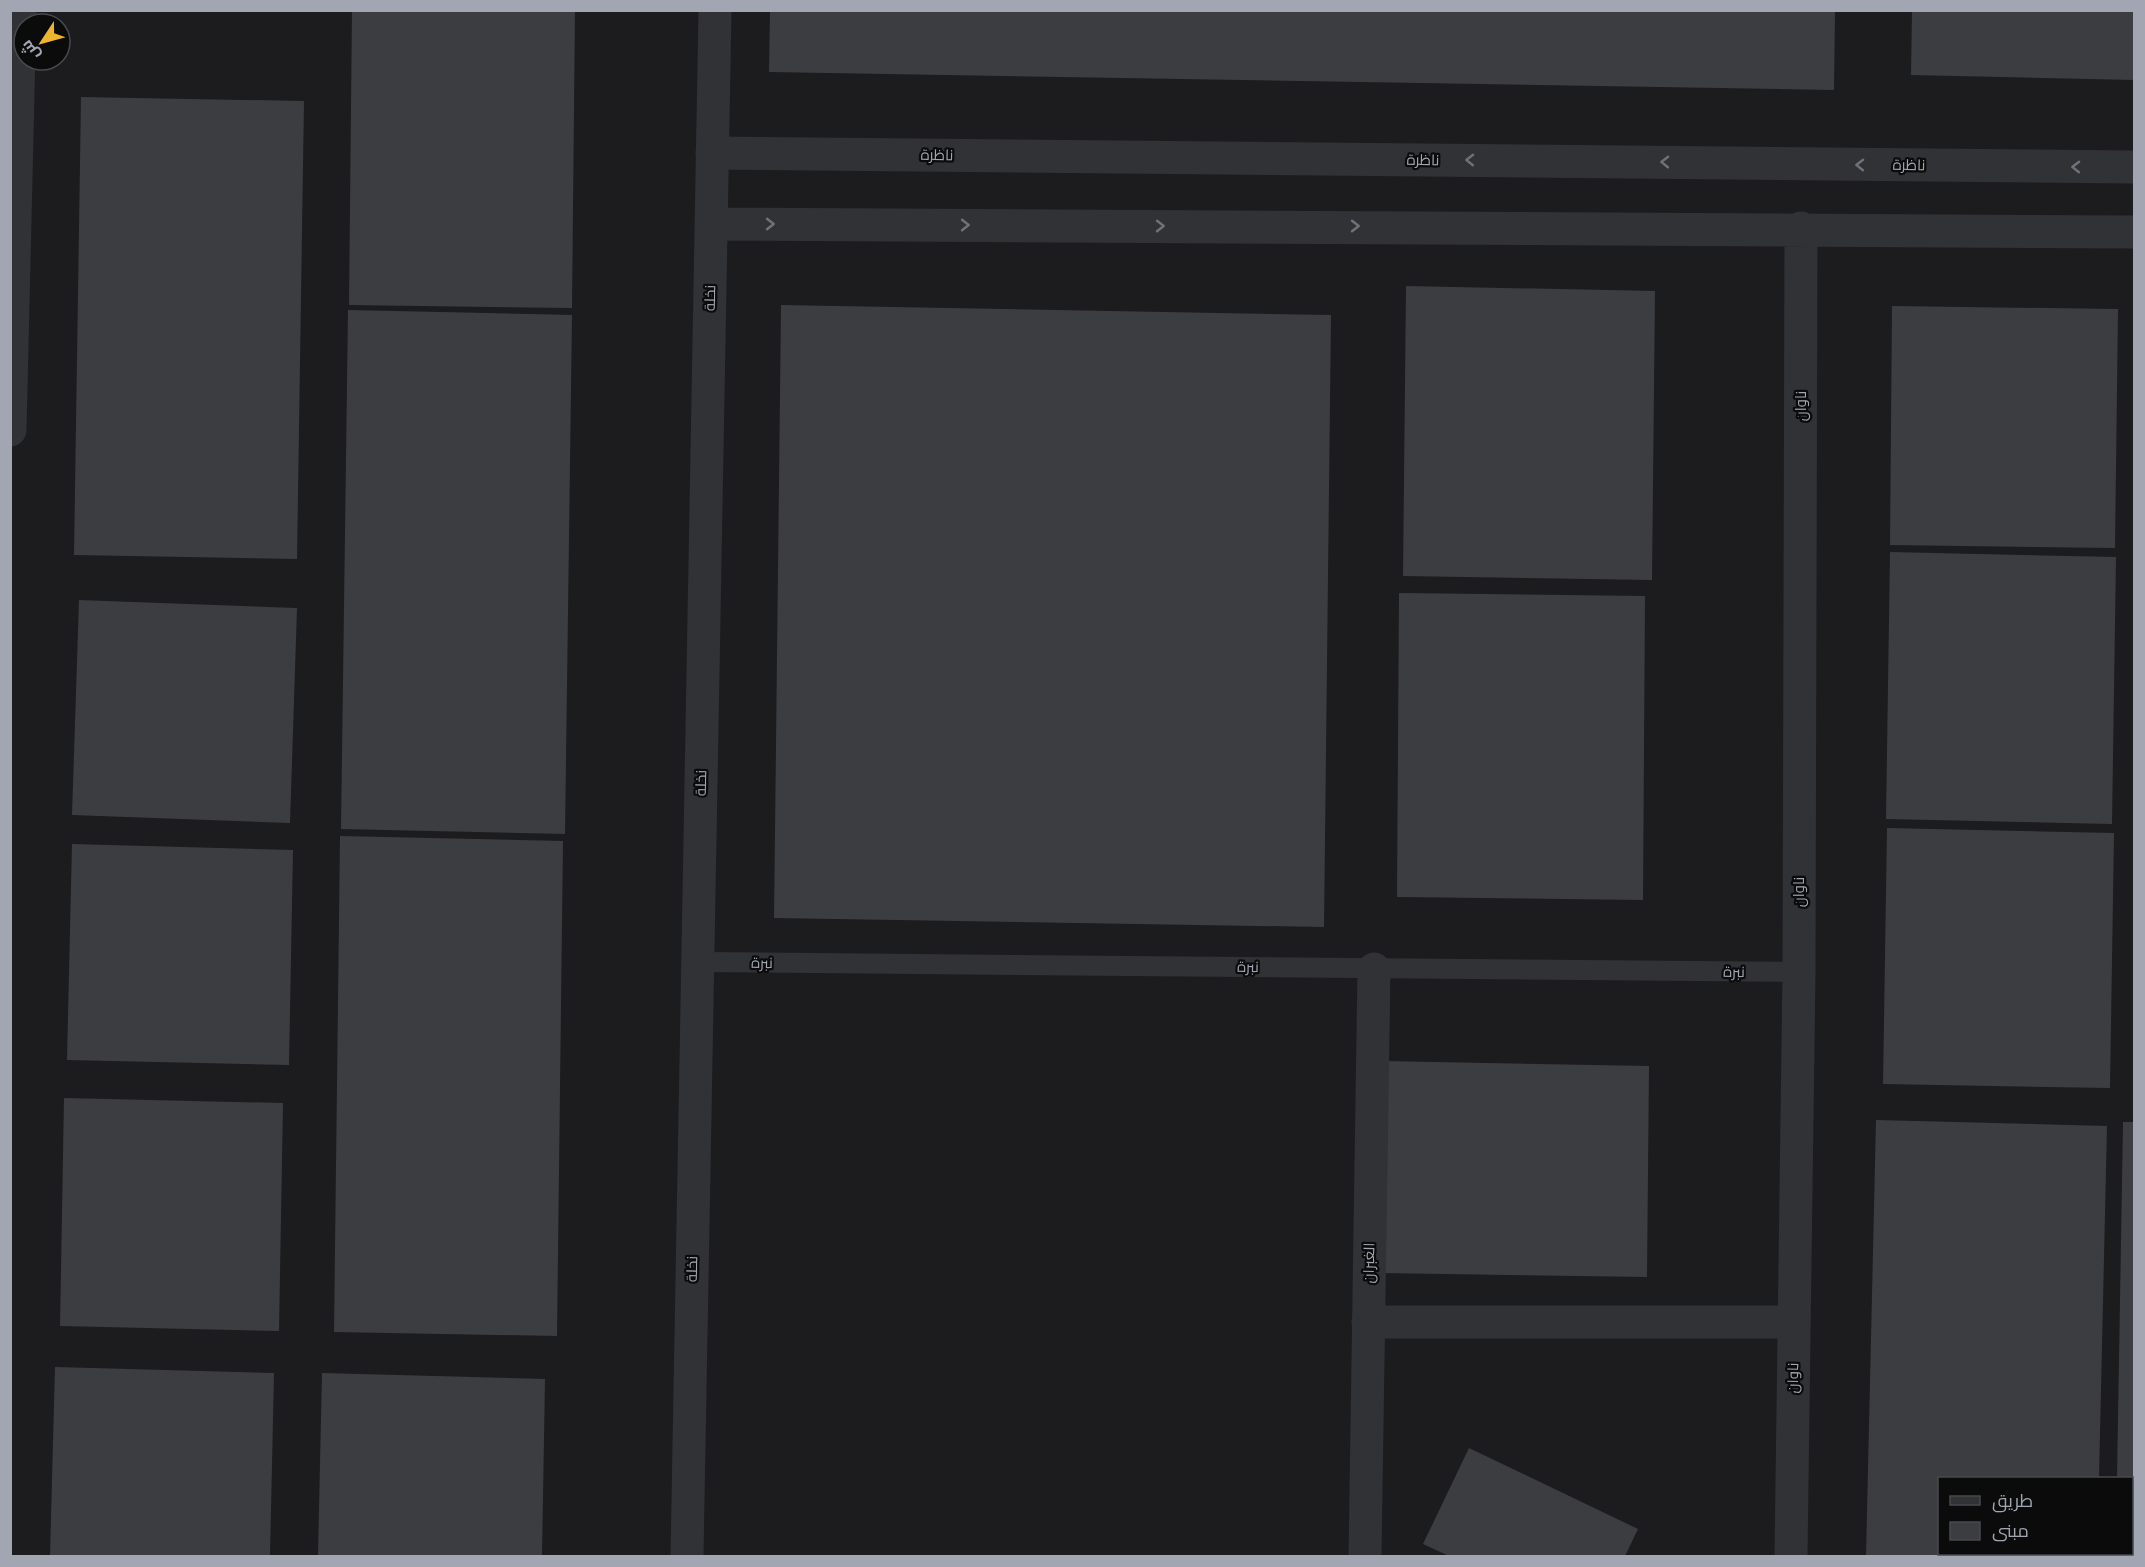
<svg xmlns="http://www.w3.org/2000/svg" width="2145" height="1567" font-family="'Public Sans',Cairo,sans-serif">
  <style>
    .built { fill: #1c1c1e; fill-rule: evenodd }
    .building { fill: #3c3d41 }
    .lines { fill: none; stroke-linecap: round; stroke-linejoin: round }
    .service { stroke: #313236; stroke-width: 20 }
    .minor { stroke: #313236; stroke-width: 33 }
    .oneway { stroke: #6f727a }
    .labels { text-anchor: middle; stroke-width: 4.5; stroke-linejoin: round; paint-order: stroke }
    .street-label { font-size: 15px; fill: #a1a6b2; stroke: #0b0b0c }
  </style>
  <rect width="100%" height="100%" fill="#101011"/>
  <path class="built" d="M11,11h2123v1545h-2123zM24,24h36v36h-36zM1940,1478h192v76h-192z"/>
  <path class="building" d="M352,10h223l-3,298 -223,-3z
    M770,10h1065l-1,80 -1065,-18z
    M1912,10h222v70l-223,-5z
    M81,97l223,4 -7,458 -223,-4z
    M1406,286l249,5 -3,289 -249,-4z
    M781,305l550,10 -7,612 -550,-9z
    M1892,306l226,3 -3,239 -225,-3z
    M348,310l224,5 -7,519 -224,-5z
    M1890,552l226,5 -4,267 -226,-5z
    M1399,593l246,3 -2,304 -246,-3z
    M79,600l218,8 -7,215 -218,-8z
    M1887,828l227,5 -4,255 -227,-4z
    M340,836l223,5 -6,495 -223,-4z
    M72,844l221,6 -4,215 -222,-5z
    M1382,1061l267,5 -2,211 -268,-4z
    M64,1098l219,5 -4,228 -219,-5z
    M1876,1120l231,6 -8,352h-159v76h157v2h-231z
    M2123,1122h11v434h-18v-2h16v-76h-15z
    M55,1367l219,6 -4,183h-220z
    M322,1373l223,6 -3,177h-224z
    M1469,1448l169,81 -13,27h-176l-26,-12z"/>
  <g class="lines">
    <path class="service" d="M698,962l1101,10"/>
    <path class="minor" d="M712,153l1422,14
      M711,224l1423,8
      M10,430l10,-420
      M1368,1322h426
      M687,1556l28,-1546
      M1365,1556l9,-587
      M1791,1556l8,-584 2,-744"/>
  </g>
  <defs><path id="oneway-chevron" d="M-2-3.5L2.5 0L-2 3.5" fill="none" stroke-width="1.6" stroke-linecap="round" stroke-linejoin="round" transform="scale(1.5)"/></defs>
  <g class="oneway">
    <use href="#oneway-chevron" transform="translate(1470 160) rotate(-179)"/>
    <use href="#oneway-chevron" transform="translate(1665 162) rotate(-179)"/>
    <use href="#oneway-chevron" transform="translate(1860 165) rotate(-179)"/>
    <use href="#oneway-chevron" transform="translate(2076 167) rotate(-179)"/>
    <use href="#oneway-chevron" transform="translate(770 224)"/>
    <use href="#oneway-chevron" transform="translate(965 225)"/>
    <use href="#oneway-chevron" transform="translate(1160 226)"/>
    <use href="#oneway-chevron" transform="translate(1355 226)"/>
  </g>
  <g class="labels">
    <g class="street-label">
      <text transform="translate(937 155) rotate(1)" y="5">ناظرة</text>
      <text transform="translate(1423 160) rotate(1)" y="5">ناظرة</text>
      <text transform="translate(1909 165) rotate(1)" y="5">ناظرة</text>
      <text transform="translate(710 298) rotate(-89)" y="5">نخلة</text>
      <text transform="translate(1801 406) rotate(-90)" y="5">ناوان</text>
      <text transform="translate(701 783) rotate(-89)" y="5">نخلة</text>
      <text transform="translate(1799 892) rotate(-90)" y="5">ناوان</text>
      <text transform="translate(762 963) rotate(1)" y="5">نبرة</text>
      <text transform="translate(1248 967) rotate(1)" y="5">نبرة</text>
      <text transform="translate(1734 972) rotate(1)" y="5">نبرة</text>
      <text transform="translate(1369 1263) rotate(-89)" y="5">الغبران</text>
      <text transform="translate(692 1269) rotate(-89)" y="5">نخلة</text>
      <text transform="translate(1793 1378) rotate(-89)" y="5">ناوان</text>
    </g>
  </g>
  <rect width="2145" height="1567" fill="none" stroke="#a1a6b2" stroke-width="24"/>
  <rect x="1938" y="1477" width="195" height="78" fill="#0b0b0c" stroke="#47494e" stroke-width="1.5"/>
  <rect x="1950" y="1496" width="30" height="9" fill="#313236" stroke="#47494e" stroke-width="1.5"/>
  <text x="1992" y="1507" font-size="18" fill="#a1a6b2">طريق</text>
  <rect x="1950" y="1522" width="30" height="18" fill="#3c3d41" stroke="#47494e" stroke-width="1.5"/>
  <text x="1992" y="1537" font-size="18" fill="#a1a6b2">مبنى</text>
  <g transform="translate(42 42) rotate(234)"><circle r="28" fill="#0b0b0c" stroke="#47494e" stroke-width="1.5"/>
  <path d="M0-4.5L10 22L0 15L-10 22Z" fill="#edb52c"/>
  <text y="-9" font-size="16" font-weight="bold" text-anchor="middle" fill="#a1a6b2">ش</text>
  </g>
</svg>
